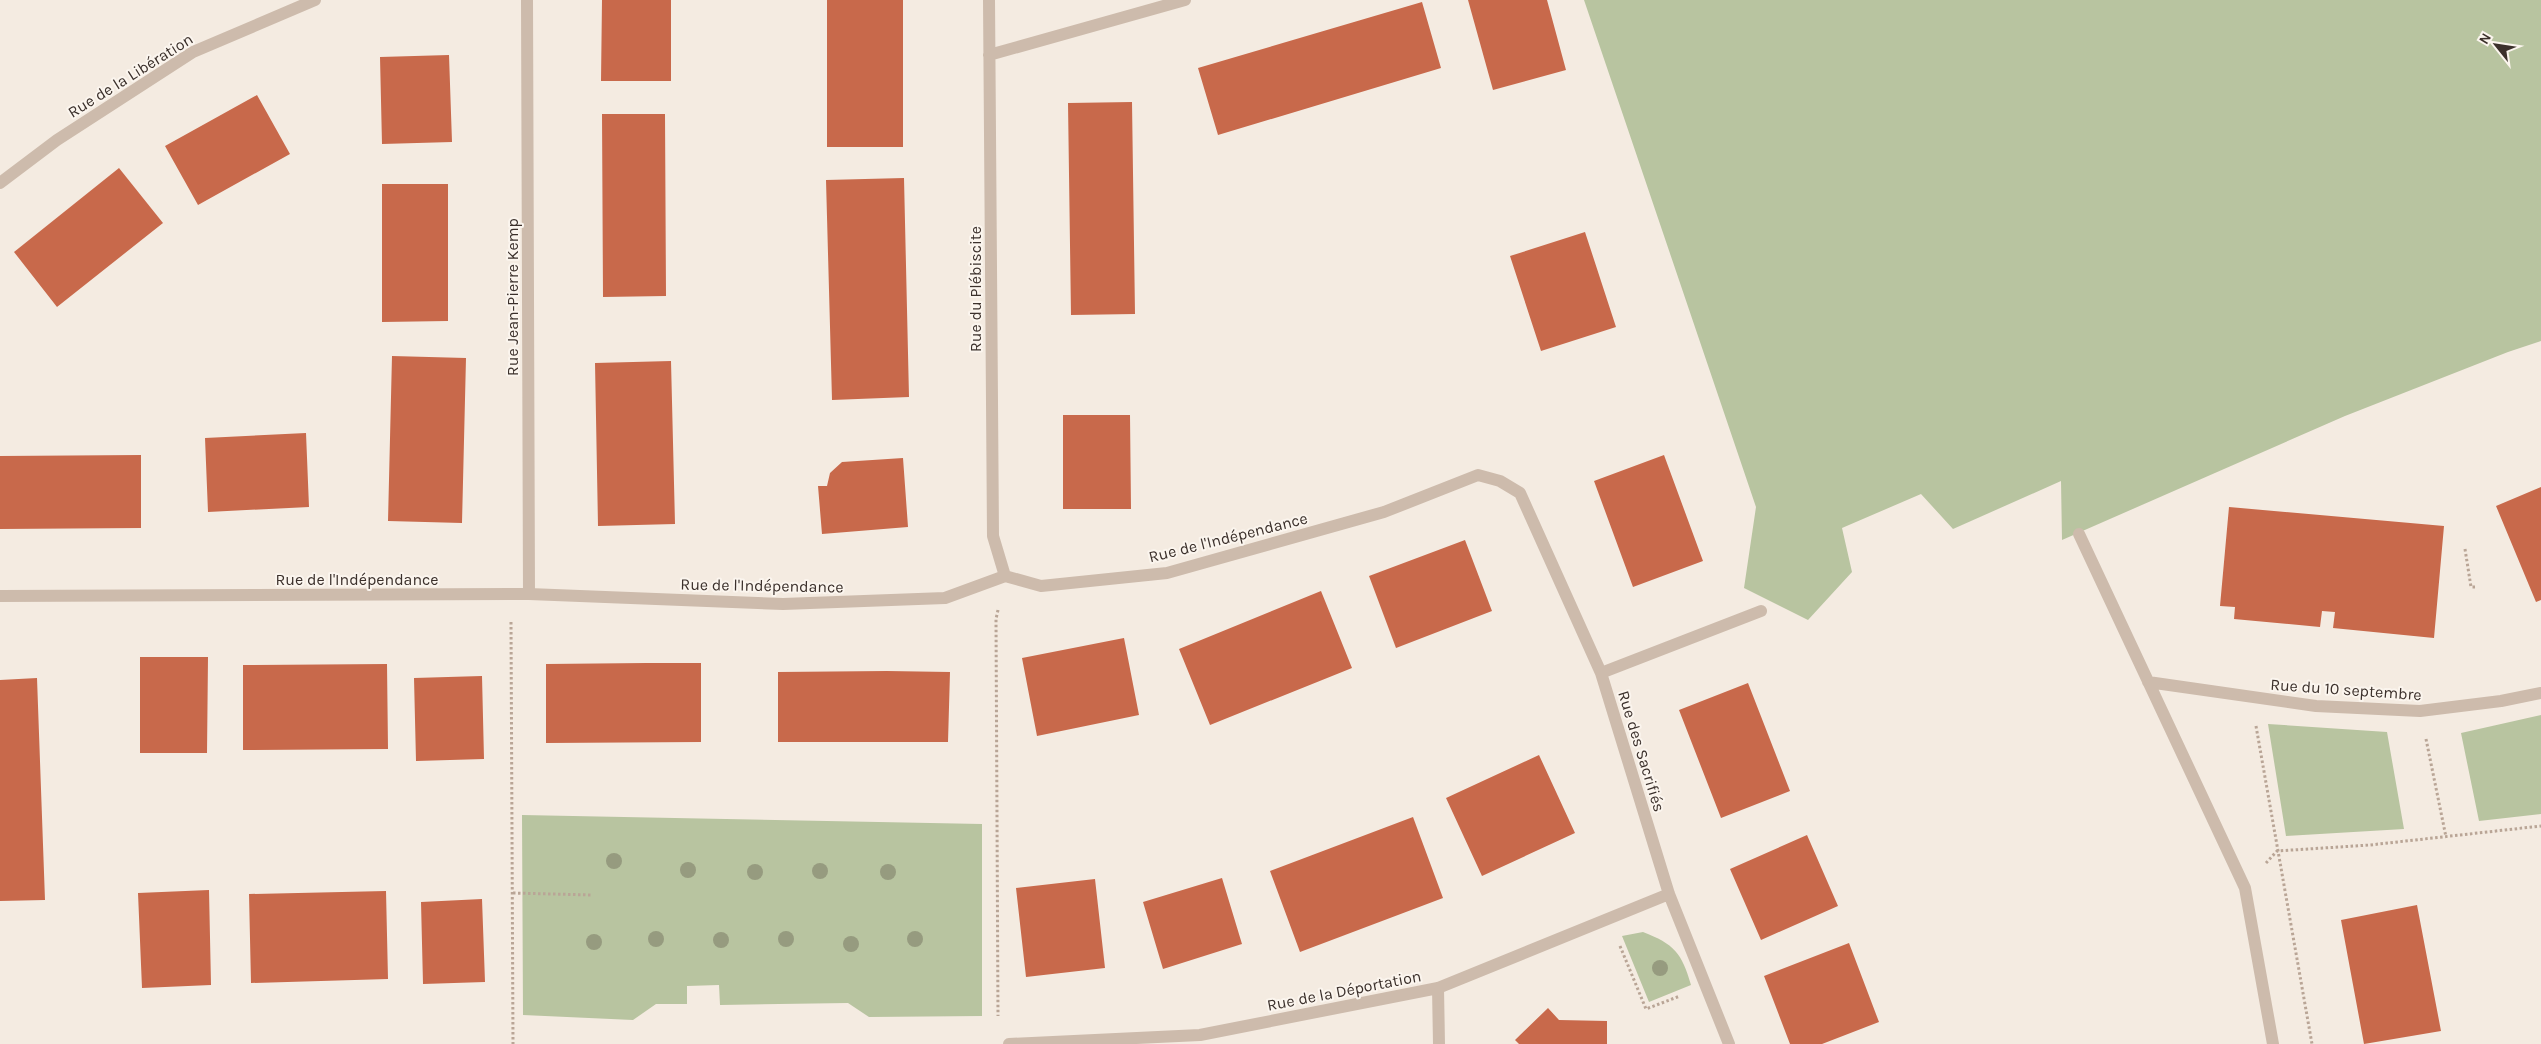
<svg xmlns="http://www.w3.org/2000/svg" width="2541" height="1044" font-family="Karla,sans-serif">
  <style>
    .green { fill: #b8c4a0 }
    .building { fill: #c8694b }
    .lines { fill: none; stroke-linecap: round; stroke-linejoin: round }
    .path { stroke: #b9a596; stroke-width: 3; stroke-dasharray: 2.5 2.5; stroke-linecap: butt }
    .minor { stroke: #cdbbac; stroke-width: 12 }
    .tree { fill: #969b7f }
    .labels { text-anchor: middle; stroke-width: 4; stroke-linejoin: round; paint-order: stroke }
    .street-label { font-size: 16px; fill: #3b302b; stroke: #fbf5ee }
  </style>
  <rect width="100%" height="100%" fill="#f4ebe1"/>
  <path class="green" d="M1584,0h957v341l-33,11 -163,64 -283,124 -1,-59 -108,48 -32,-35 -79,34 10,44 -44,48 -64,-32 12,-81z
    M2541,715v99l-62,7 -18,-88z
    M2268,724l119,8 17,97 -118,7z
    M522,815l460,9v192l-113,1 -21,-14 -128,2 -1,-20 -32,1v18h-31l-23,16 -110,-5z
    M1643,932c31,12 39,21 48,53l-42,17 -27,-66z"/>
  <path class="building" d="M602,0h69v81h-70z
    M827,0h76v147h-76z
    M1468,0h79l19,70 -73,20z
    M1422,2l19,66 -223,67 -20,-67z
    M449,55l3,87 -70,2 -2,-87z
    M257,95l33,59 -92,51 -33,-59z
    M1132,102l3,212 -64,1 -3,-212z
    M602,114h63l1,182 -63,1z
    M119,168l44,55 -106,84 -43,-55z
    M904,178l5,219 -77,3 -6,-220z
    M382,184h66v137l-66,1z
    M1585,232l31,95 -75,24 -31,-95z
    M392,356l74,2 -4,165 -74,-2z
    M671,361l4,163 -77,2 -3,-163z
    M1063,415h67l1,94h-68z
    M306,433l3,74 -101,5 -3,-74z
    M141,455v73l-141,1v-73z
    M1664,455l39,106 -70,26 -39,-106z
    M903,458l5,69 -86,7 -4,-48h9l3,-13 12,-11z
    M2541,487v113l-5,2 -40,-96z
    M2229,507l215,19 -10,112 -101,-10 2,-16 -13,-1 -2,16 -86,-8 1,-12 -15,-1z
    M1465,540l27,71 -96,37 -27,-72z
    M1321,591l31,77 -142,57 -31,-76z
    M1124,638l15,77 -102,21 -15,-78z
    M140,657h68l-1,96h-67z
    M646,663h55v79l-155,1v-79z
    M387,664l1,85 -145,1v-85z
    M887,671l63,1 -2,70h-170v-70z
    M482,676l2,83 -68,2 -2,-83z
    M37,678l8,222 -45,1v-221z
    M1748,683l42,108 -69,27 -42,-108z
    M1539,755l36,78 -93,43 -36,-78z
    M1413,817l30,81 -143,54 -30,-81z
    M1807,835l31,71 -77,34 -31,-71z
    M1222,878l20,66 -79,25 -20,-67z
    M1095,879l10,89 -79,9 -10,-89z
    M209,890l2,95 -69,3 -4,-95z
    M386,891l2,88 -137,4 -2,-89z
    M482,899l3,83 -62,2 -2,-82z
    M2417,905l24,126 -77,13 -23,-124z
    M1849,943l30,79 -57,22h-32l-26,-68z
    M1548,1008l11,12 48,1v23h-88l-4,-4z"/>
  <g class="lines">
    <path class="path" d="M2465,549l6,38h6
      M998,610l-2,9 2,397
      M511,622l2,422
      M2256,726l56,318
      M2426,739l20,98
      M2266,863l11,-12 93,-6 171,-19
      M513,893l79,2
      M1620,946l26,63 34,-13"/>
    <path class="minor" d="M527,0l2,594
      M989,0l4,536 12,40
      M989,55l196,-55
      M0,183l57,-43 136,-88 122,-52
      M2079,534l166,354 28,156
      M0,596l529,-2 254,10 162,-6 60,-22 36,10 126,-13 217,-61 94,-37 22,6 20,12 81,180 68,221 60,150
      M1601,673l160,-62
      M2148,682l168,24 104,5 81,-10 40,-8
      M1438,988l1,56
      M1009,1044l191,-9 238,-47 231,-94"/>
  </g>
  <g class="tree">
    <circle cx="614" cy="861" r="8"/>
    <circle cx="688" cy="870" r="8"/>
    <circle cx="820" cy="871" r="8"/>
    <circle cx="755" cy="872" r="8"/>
    <circle cx="888" cy="872" r="8"/>
    <circle cx="656" cy="939" r="8"/>
    <circle cx="786" cy="939" r="8"/>
    <circle cx="915" cy="939" r="8"/>
    <circle cx="721" cy="940" r="8"/>
    <circle cx="594" cy="942" r="8"/>
    <circle cx="851" cy="944" r="8"/>
    <circle cx="1660" cy="968" r="8"/>
  </g>
  <g class="labels">
    <g class="street-label">
      <text transform="translate(130 75) rotate(-32)" y="6">Rue de la Libération</text>
      <text transform="translate(975 289) rotate(-90)" y="6">Rue du Plébiscite</text>
      <text transform="translate(512 297) rotate(-90)" y="6">Rue Jean-Pierre Kemp</text>
      <text transform="translate(1228 537) rotate(-14)" y="6">Rue de l'Indépendance</text>
      <text x="357" y="585">Rue de l'Indépendance</text>
      <text transform="translate(762 585) rotate(1)" y="6">Rue de l'Indépendance</text>
      <text transform="translate(2346 689) rotate(4)" y="6">Rue du 10 septembre</text>
      <text transform="translate(1642 751) rotate(73)" y="6">Rue des Sacrifiés</text>
      <text transform="translate(1344 990) rotate(-11)" y="6">Rue de la Déportation</text>
    </g>
  </g>
  <g transform="translate(2496 45) rotate(300)" stroke="#fbf5ee" stroke-width="4" paint-order="stroke">
  <path d="M0-4L9 19L0 12L-9 19Z" fill="#3b302b"/>
  <text y="-8" font-size="14" font-weight="bold" text-anchor="middle" fill="#3b302b">N</text>
  </g>
</svg>
